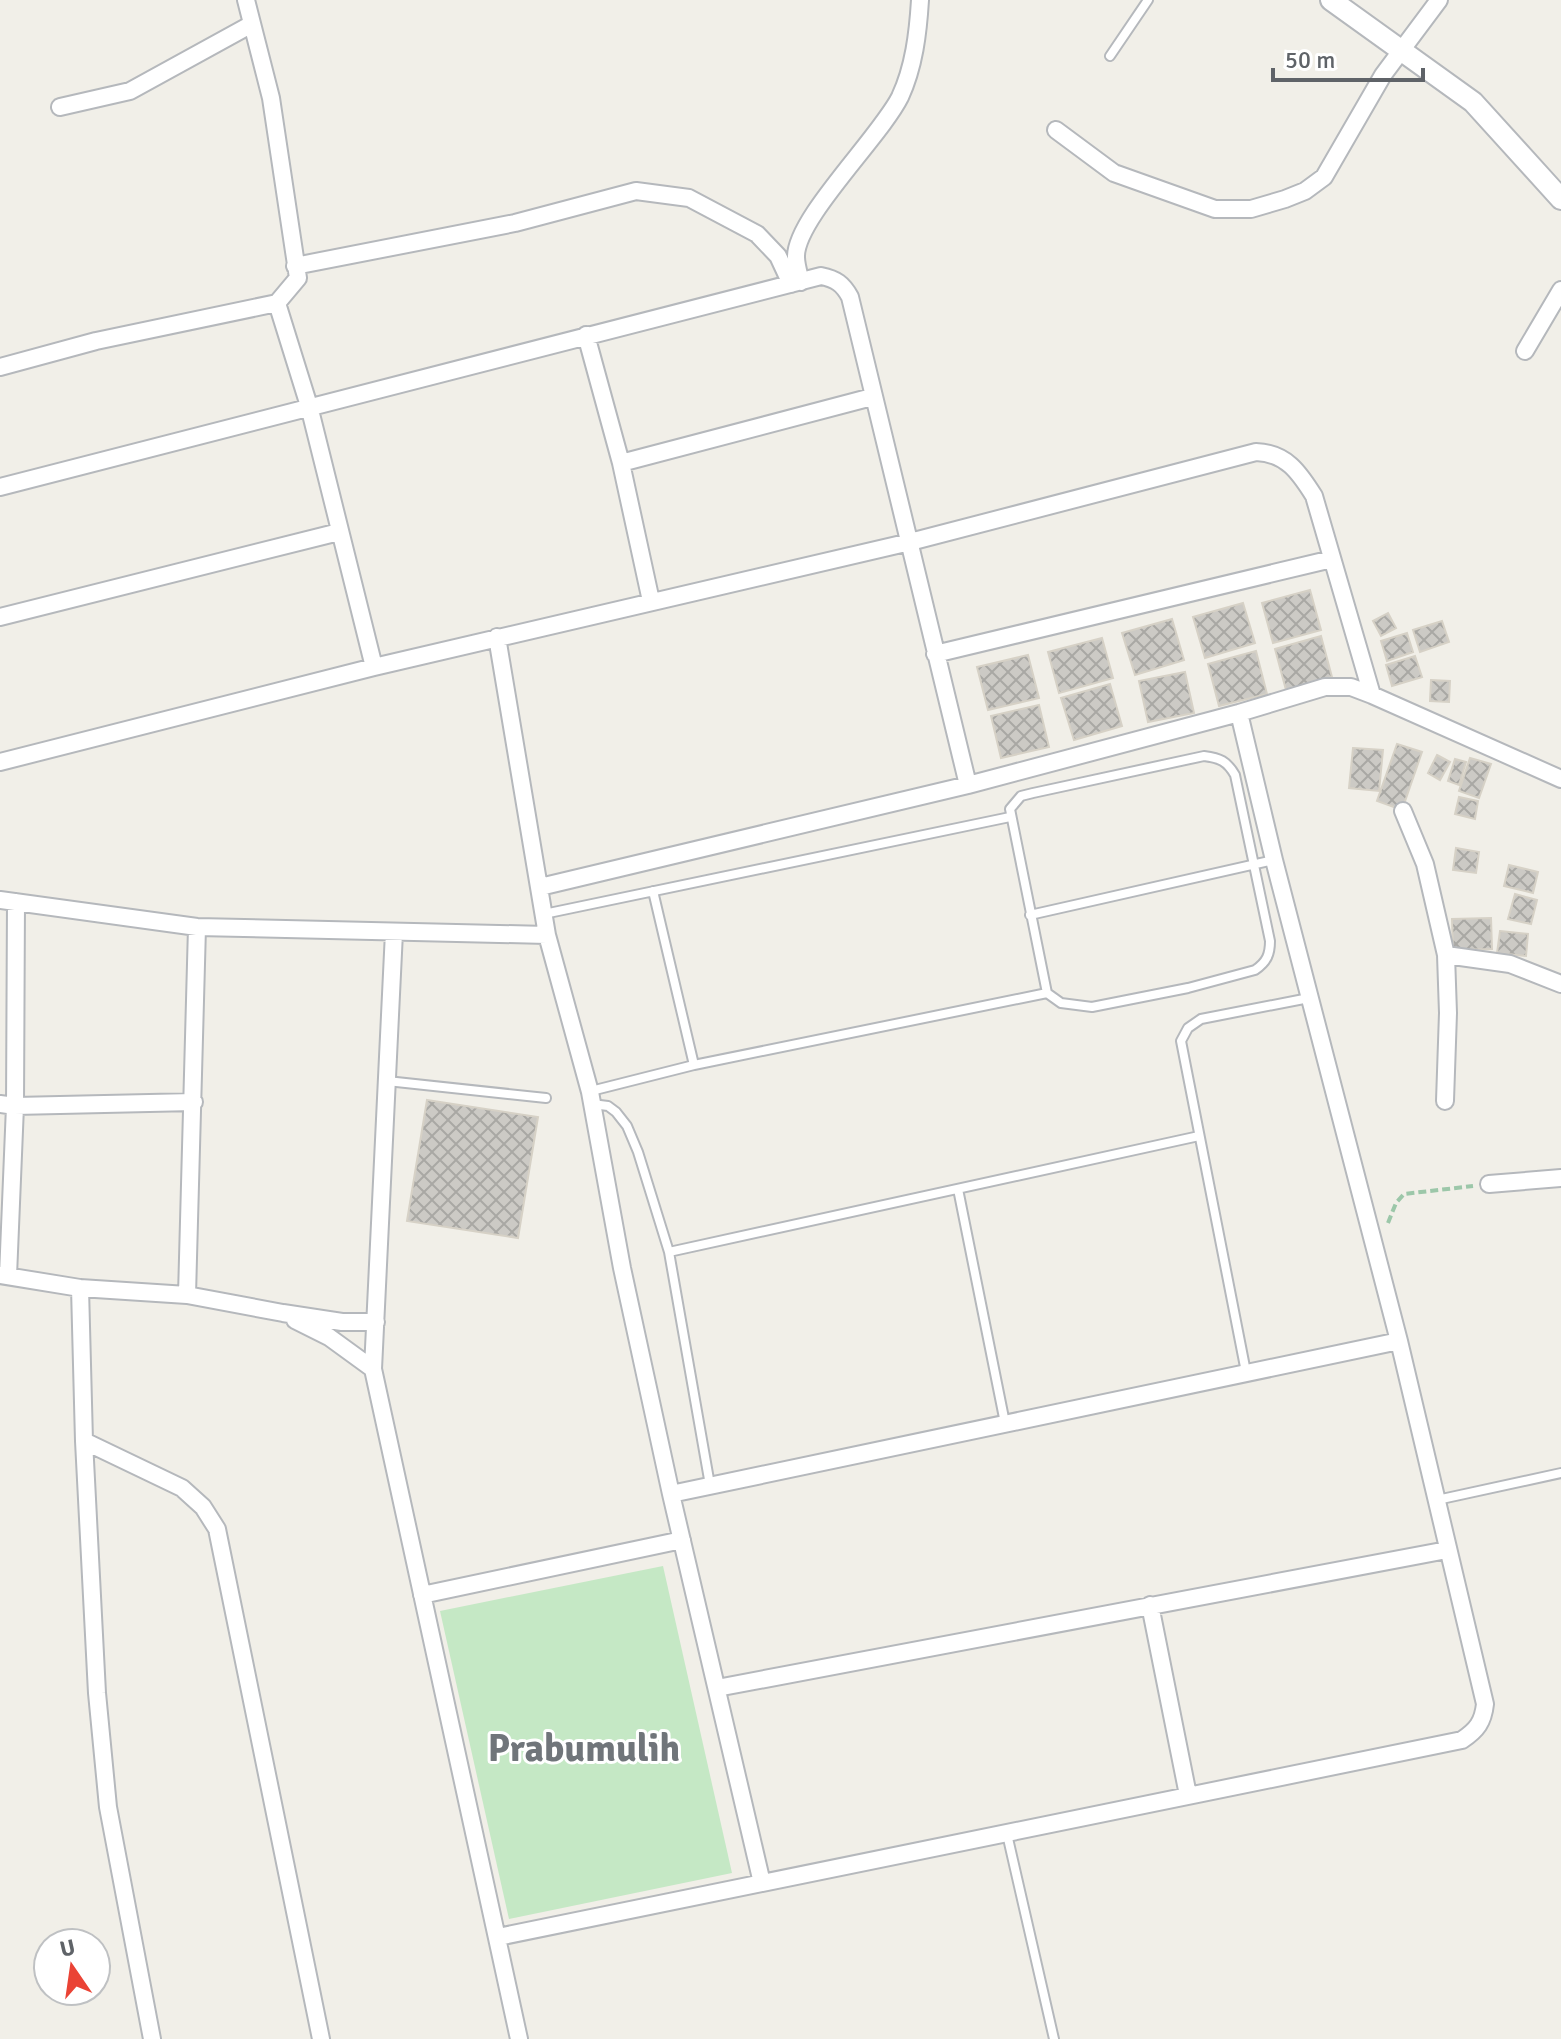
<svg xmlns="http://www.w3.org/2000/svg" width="1561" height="2039" font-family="Signika,sans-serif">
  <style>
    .grass { fill: #c5e8c5 }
    .building { fill: url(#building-cross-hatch); stroke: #d6d1c6; stroke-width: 2 }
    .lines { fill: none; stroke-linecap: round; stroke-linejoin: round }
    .service-casing { stroke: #b5b8bc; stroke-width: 12 }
    .minor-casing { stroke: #b5b8bc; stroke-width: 20 }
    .tertiary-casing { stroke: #b5b8bc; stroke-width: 24 }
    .path { stroke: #9cc7a9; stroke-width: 4; stroke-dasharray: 8 4; stroke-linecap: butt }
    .service { stroke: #fff; stroke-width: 8 }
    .minor { stroke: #fff; stroke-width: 16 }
    .tertiary { stroke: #fff; stroke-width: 20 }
    .labels { text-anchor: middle; stroke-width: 6; stroke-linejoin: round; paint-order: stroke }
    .town-label { font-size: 38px; font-weight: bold; fill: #70757a; stroke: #fff }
  </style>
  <defs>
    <pattern id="building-cross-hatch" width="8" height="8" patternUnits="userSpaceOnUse" patternTransform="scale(2)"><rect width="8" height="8" fill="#cccac5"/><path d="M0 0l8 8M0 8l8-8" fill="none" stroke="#a9a8a4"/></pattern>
  </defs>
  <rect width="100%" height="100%" fill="#f1efe8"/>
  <path class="grass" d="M663,1566l69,307 -223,46 -69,-308z"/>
  <path class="building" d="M1310,590l11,40 -48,13 -11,-40z
    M1243,603l12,40 -50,15 -12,-41z
    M1388,613l8,15 -15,8 -8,-15z
    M1172,619l12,41 -49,15 -13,-42z
    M1442,621l7,21 -29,10 -7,-22z
    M1407,633l6,19 -26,9 -6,-20z
    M1321,636l11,41 -46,13 -11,-41z
    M1102,638l11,40 -54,15 -11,-41z
    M1256,651l11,43 -48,12 -11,-42z
    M1028,655l11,43 -51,12 -11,-43z
    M1415,656l7,21 -30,9 -6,-21z
    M1185,672l9,41 -46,9 -9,-41z
    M1431,680l19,1 -1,21 -19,-1z
    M1110,684l12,42 -48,14 -13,-42z
    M1039,705l10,42 -48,11 -10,-42z
    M1397,744l25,8 -20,58 -25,-9z
    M1353,748l30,2 -4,41 -30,-3z
    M1437,755l13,7 -10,18 -12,-7z
    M1470,758l21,6 -12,34 -20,-7z
    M1455,759l11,3 -7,23 -11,-4z
    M1459,797l19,4 -3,18 -20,-5z
    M1456,848l23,4 -3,21 -23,-3z
    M1509,865l29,7 -5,21 -29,-7z
    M1515,894l22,6 -6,24 -23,-5z
    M1491,918l1,31 -39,1 -1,-31z
    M1500,931l28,3 -2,22 -29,-3z
    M427,1100l111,17 -20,121 -111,-17z"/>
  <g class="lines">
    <defs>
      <path id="service" d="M1110,56l38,-56
        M1204,756c16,2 23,5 31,19l35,166c0,13 -3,21 -15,29l-67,18 -96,19 -31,-4 -14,-10 -37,-184 11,-13 12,-3z
        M653,891l41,174
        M544,914l466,-97
        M1030,915l244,-55
        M387,1081l159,17
        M591,1091l103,-26 353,-72
        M592,1104l16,2 8,6 11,14 11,26 31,100 41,233
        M958,1189l47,234
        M669,1252l530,-116
        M1246,1372l-65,-331 7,-13 13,-9 108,-21
        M1437,1500l124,-27
        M1007,1834l47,205"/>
      <path id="minor" d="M60,107l70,-16 122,-67
        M1056,130l58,43 101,36h36l34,-10 20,-8 19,-14 59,-102 56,-75
        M295,266l220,-43 121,-32 53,7 68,36 21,22 13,28
        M801,282c-2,-8 -5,-17 -5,-25 -1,-38 84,-120 104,-160 14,-30 18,-64 20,-97
        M277,303l32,103 65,261
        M586,335l35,128 30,138
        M1525,351l36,-61
        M0,367l96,-26 181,-38 21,-25 -27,-180 -25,-98
        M621,463l251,-66
        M0,487l821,-211c15,3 22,8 29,21l118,488
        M0,617l339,-85
        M497,637l50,298 43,157 32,176 49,226 91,389
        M935,654l397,-95
        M0,762l374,-95 536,-125 346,-90c30,1 43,20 58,44l58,199
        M1403,811l22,53 21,91
        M540,887l428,-102 271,-72 86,-26h26l21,8 189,84
        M0,900l197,27 350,8
        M394,932l-21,437 146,670
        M1445,1101l3,-88 -2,-58 64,9 51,20
        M0,1104l15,2 179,-4
        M1489,1184l72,-6
        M0,1275l80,13 107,7 96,18 59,9h34
        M8,1276l7,-170 1,-204
        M80,1288l4,153 13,252 11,114 44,232
        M187,1295l10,-368
        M295,1320l34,17 44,32
        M84,1441l98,47 21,19 14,22 104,510
        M671,1494l728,-153
        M422,1595l260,-55
        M1150,1605l38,190
        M717,1688l730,-138
        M498,1937l964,-197c15,-10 21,-18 23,-36l-86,-363 -125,-481 -35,-147"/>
      <path id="tertiary" d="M1331,0l142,102 88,97"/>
    </defs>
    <use href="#service" class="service-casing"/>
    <use href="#minor" class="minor-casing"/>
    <use href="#tertiary" class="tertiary-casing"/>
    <path class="path" d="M1388,1223l8,-20 8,-9 69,-8"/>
    <use href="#service" class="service"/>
    <use href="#minor" class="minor"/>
    <use href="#tertiary" class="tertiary"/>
  </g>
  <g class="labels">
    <g class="town-label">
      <text x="584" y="1761">Prabumulih</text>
    </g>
  </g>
  <g transform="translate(72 1967) rotate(347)"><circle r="38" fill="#ffffff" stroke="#bfc1c3" stroke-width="2"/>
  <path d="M0-6L14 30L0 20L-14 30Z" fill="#ea4335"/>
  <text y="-12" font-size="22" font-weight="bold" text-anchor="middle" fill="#5f6368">U</text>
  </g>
  <path d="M1273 68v12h150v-12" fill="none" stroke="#5f6368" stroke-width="4"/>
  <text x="1285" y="68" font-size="24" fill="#5f6368" stroke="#ffffff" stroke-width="6" paint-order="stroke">50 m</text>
</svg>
